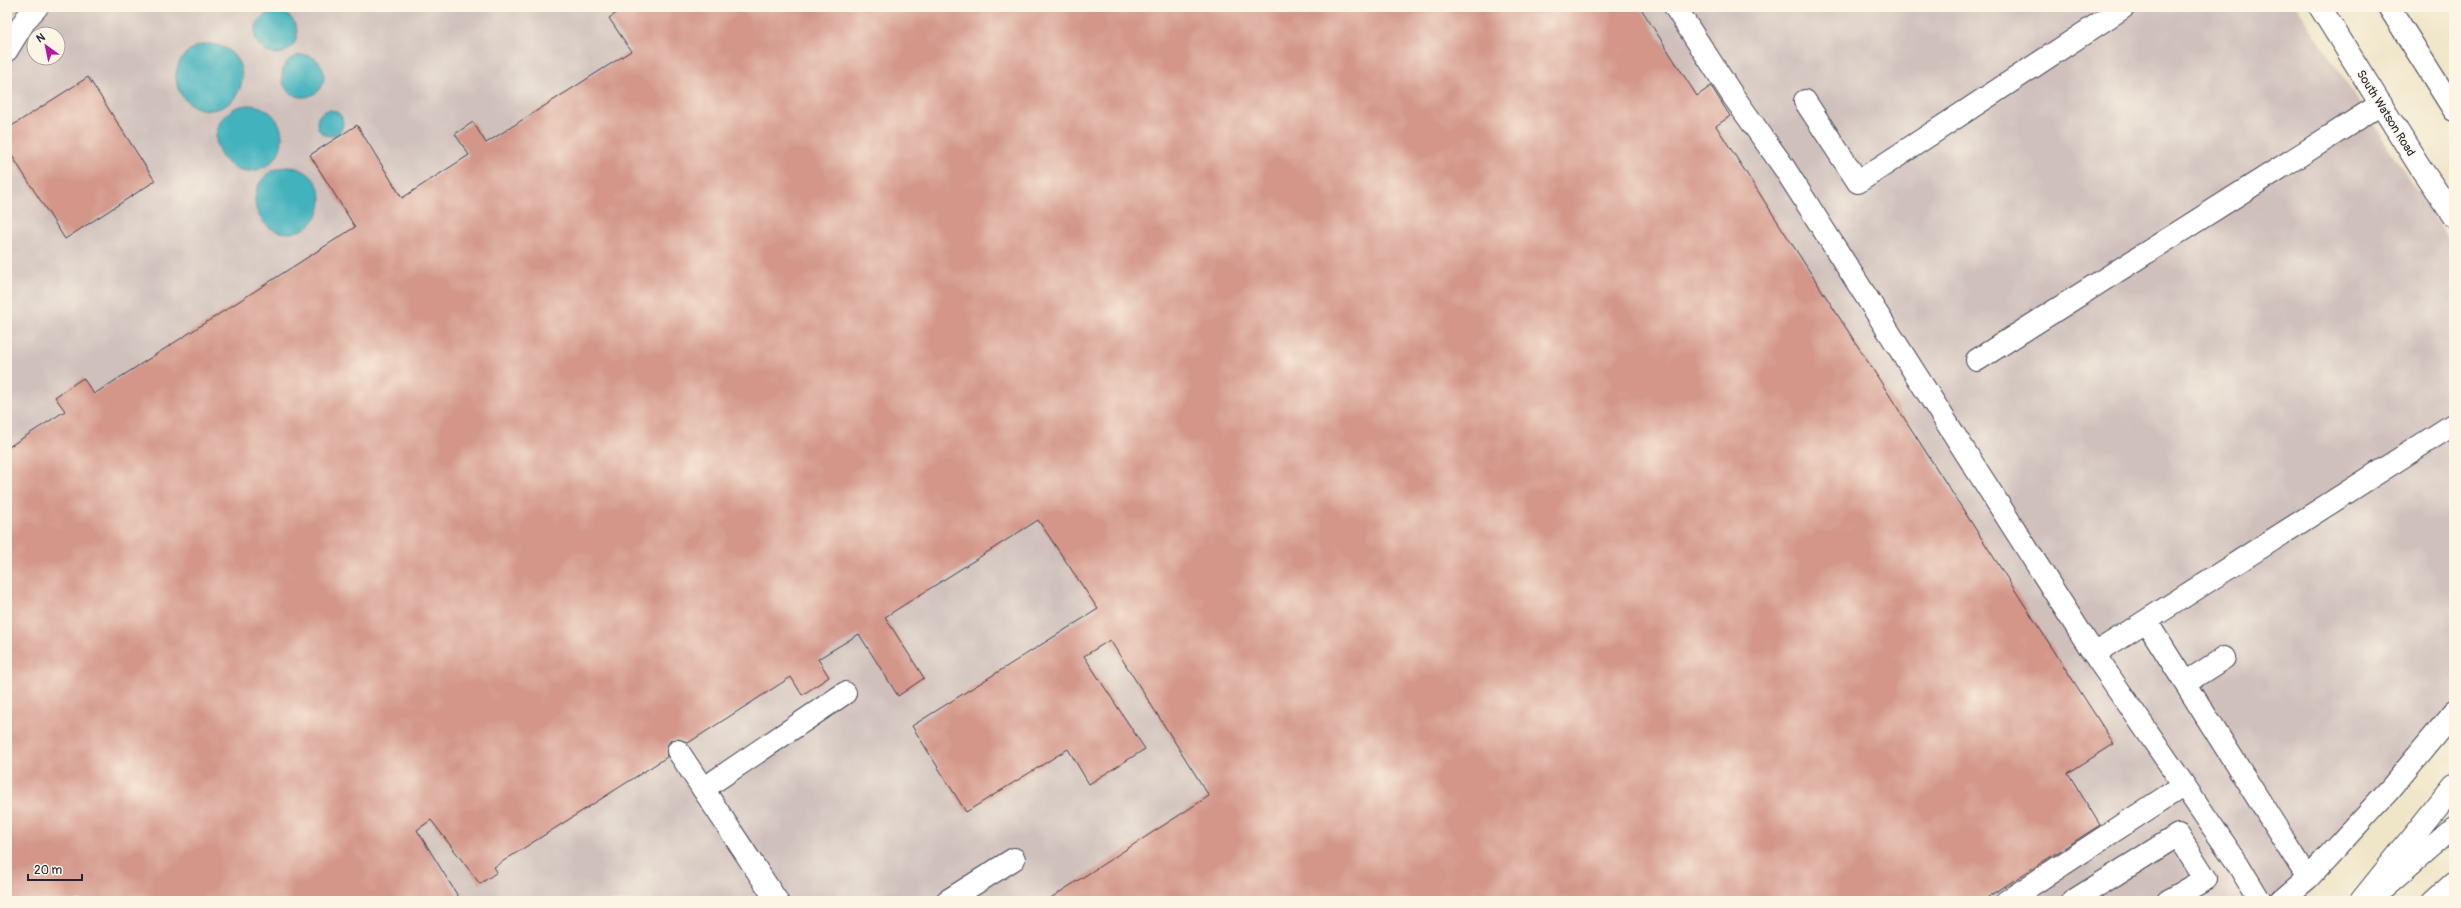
<svg xmlns="http://www.w3.org/2000/svg" width="2461" height="908" font-family="Pangolin,sans-serif">
  <style>
    .industrial { fill: #cfc0bb; fill-rule: evenodd }
    .water { fill: #43b2bd; stroke: #326a7c }
    .building { fill: #d39689 }
    .lines { fill: none; stroke-linecap: round; stroke-linejoin: round }
    .minor-casing { stroke: #413f50; stroke-width: 24 }
    .major-casing { stroke: #413f50; stroke-width: 24 }
    .highway-casing { stroke: #413f50; stroke-width: 24 }
    .minor { stroke: #fff; stroke-width: 22 }
    .major { stroke: #fff; stroke-width: 22 }
    .highway { stroke: #fff; stroke-width: 22 }
    .labels { text-anchor: middle; stroke-width: 3; stroke-linejoin: round; paint-order: stroke }
    .street-label { font-size: 12px; fill: #22223b; stroke: #fcf5e5 }
  </style>
  <rect width="100%" height="100%" fill="#fcf5e5"/>
  <filter id="ink" filterUnits="userSpaceOnUse"><feTurbulence type="fractalNoise" baseFrequency=".025" numOctaves="2"/><feDisplacementMap in="SourceGraphic" scale="8" xChannelSelector="R" yChannelSelector="G"/><feConvolveMatrix kernelMatrix="1 2 1 2 8 2 1 2 1" color-interpolation-filters="sRGB"/></filter>
  <filter id="wash" filterUnits="userSpaceOnUse"><feTurbulence type="fractalNoise" baseFrequency=".012" numOctaves="4" result="noise"/><feDisplacementMap in="SourceGraphic" scale="16" xChannelSelector="R" yChannelSelector="G"/><feGaussianBlur stdDeviation="0.9" result="paint"/><feColorMatrix in="noise" values="0 0 0 0 0 0 0 0 0 0 0 0 0 0 0 0 0 1.4 0 .05"/><feComposite in="paint" operator="in"/></filter>
  <g filter="url(#wash)">
    <rect width="100%" height="100%" fill="#efe5c7"/>
    <path class="industrial" d="M7,7h2290l157,241v476l-116,139 -42,38h-2289zM34,34h24v24h-24z"/>
    <path class="water" d="M255 33a21 21 0 1 1 42 0a21 21 0 1 1-42 0Z
      M176 77a33 33 0 1 1 66 0a33 33 0 1 1-66 0Z
      M282 76a21 21 0 1 1 42 0a21 21 0 1 1-42 0Z
      M216 138a33 33 0 1 1 66 0a33 33 0 1 1-66 0Z
      M317 123a13 13 0 1 1 26 0a13 13 0 1 1-26 0Z
      M255 200a33 33 0 1 1 66 0a33 33 0 1 1-66 0Z"/>
    <g id="blocks">
      <path class="building" d="M626,7h1014l57,89 14,-10 19,30 -14,10 398,618 -46,29 32,52 -118,76h-936l163,-105 -99,-156 -26,16 61,93 -56,35 -21,-35 -102,63 -54,-86 186,-117 -60,-89 -153,97 39,61 -26,18 -39,-62 -41,25 11,18 -27,18 -11,-18 -103,66 -10,-4 -7,1 -4,6v11l-173,110 3,5 -17,12 -49,-64 -14,10 44,71h-454v-453l58,-37 -10,-14 28,-19 11,16 261,-167 -45,-72 47,-30 45,73 67,-43 -14,-21 18,-12 13,21 145,-92 -22,-33z
        M88,77l67,104 -90,58 -58,-91v-19z"/>
    </g>
  </g>
  <g filter="url(#ink)">
    <use href="#blocks" fill-opacity="0" stroke="#413f50" stroke-width="1"/>
    <g class="lines">
      <defs>
        <path id="minor" d="M1675,7l58,89 50,70 311,488 142,207 24,40
          M7,50l19,-31 11,-12
          M1805,101l53,81 266,-175
          M1977,360l404,-256
          M2146,621l162,257 -27,23
          M2094,654l360,-230
          M2185,683l39,-25
          M678,751l99,150
          M703,789l142,-96
          M2308,878l83,-90 63,-76
          M947,901l67,-42
          M2007,901l177,-116
          M2073,901l105,-66 28,44 -38,22"/>
        <path id="major" d="M2320,7l100,160 34,50
          M2384,888l70,-61
          M2361,901l93,-116
          M2434,901l20,-18"/>
        <path id="highway" d="M2389,7l65,103"/>
      </defs>
      <use href="#minor" class="minor-casing"/>
      <use href="#major" class="major-casing"/>
      <use href="#highway" class="highway-casing"/>
      <use href="#minor" class="minor"/>
      <use href="#major" class="major"/>
      <use href="#highway" class="highway"/>
    </g>
  </g>
  <g class="labels">
    <g class="street-label">
      <text transform="translate(2386 113) rotate(58)" y="4">South Watson Road</text>
    </g>
  </g>
  <rect width="2461" height="908" fill="none" stroke="#fcf5e5" stroke-width="24"/>
  <g transform="translate(46 46) rotate(327)"><circle r="19" fill="#fcf5e5" stroke="#a5a1a1"/>
  <path d="M0-3L7 15L0 10L-7 15Z" fill="#b5179e"/>
  <text y="-6" font-size="11" font-weight="bold" text-anchor="middle" fill="#22223b">N</text>
  </g>
  <path d="M28 874v6h54v-6" fill="none" stroke="#22223b" stroke-width="2"/>
  <text x="34" y="874" font-size="12" fill="#22223b" stroke="#fcf5e5" stroke-width="3" paint-order="stroke">20 m</text>
</svg>
